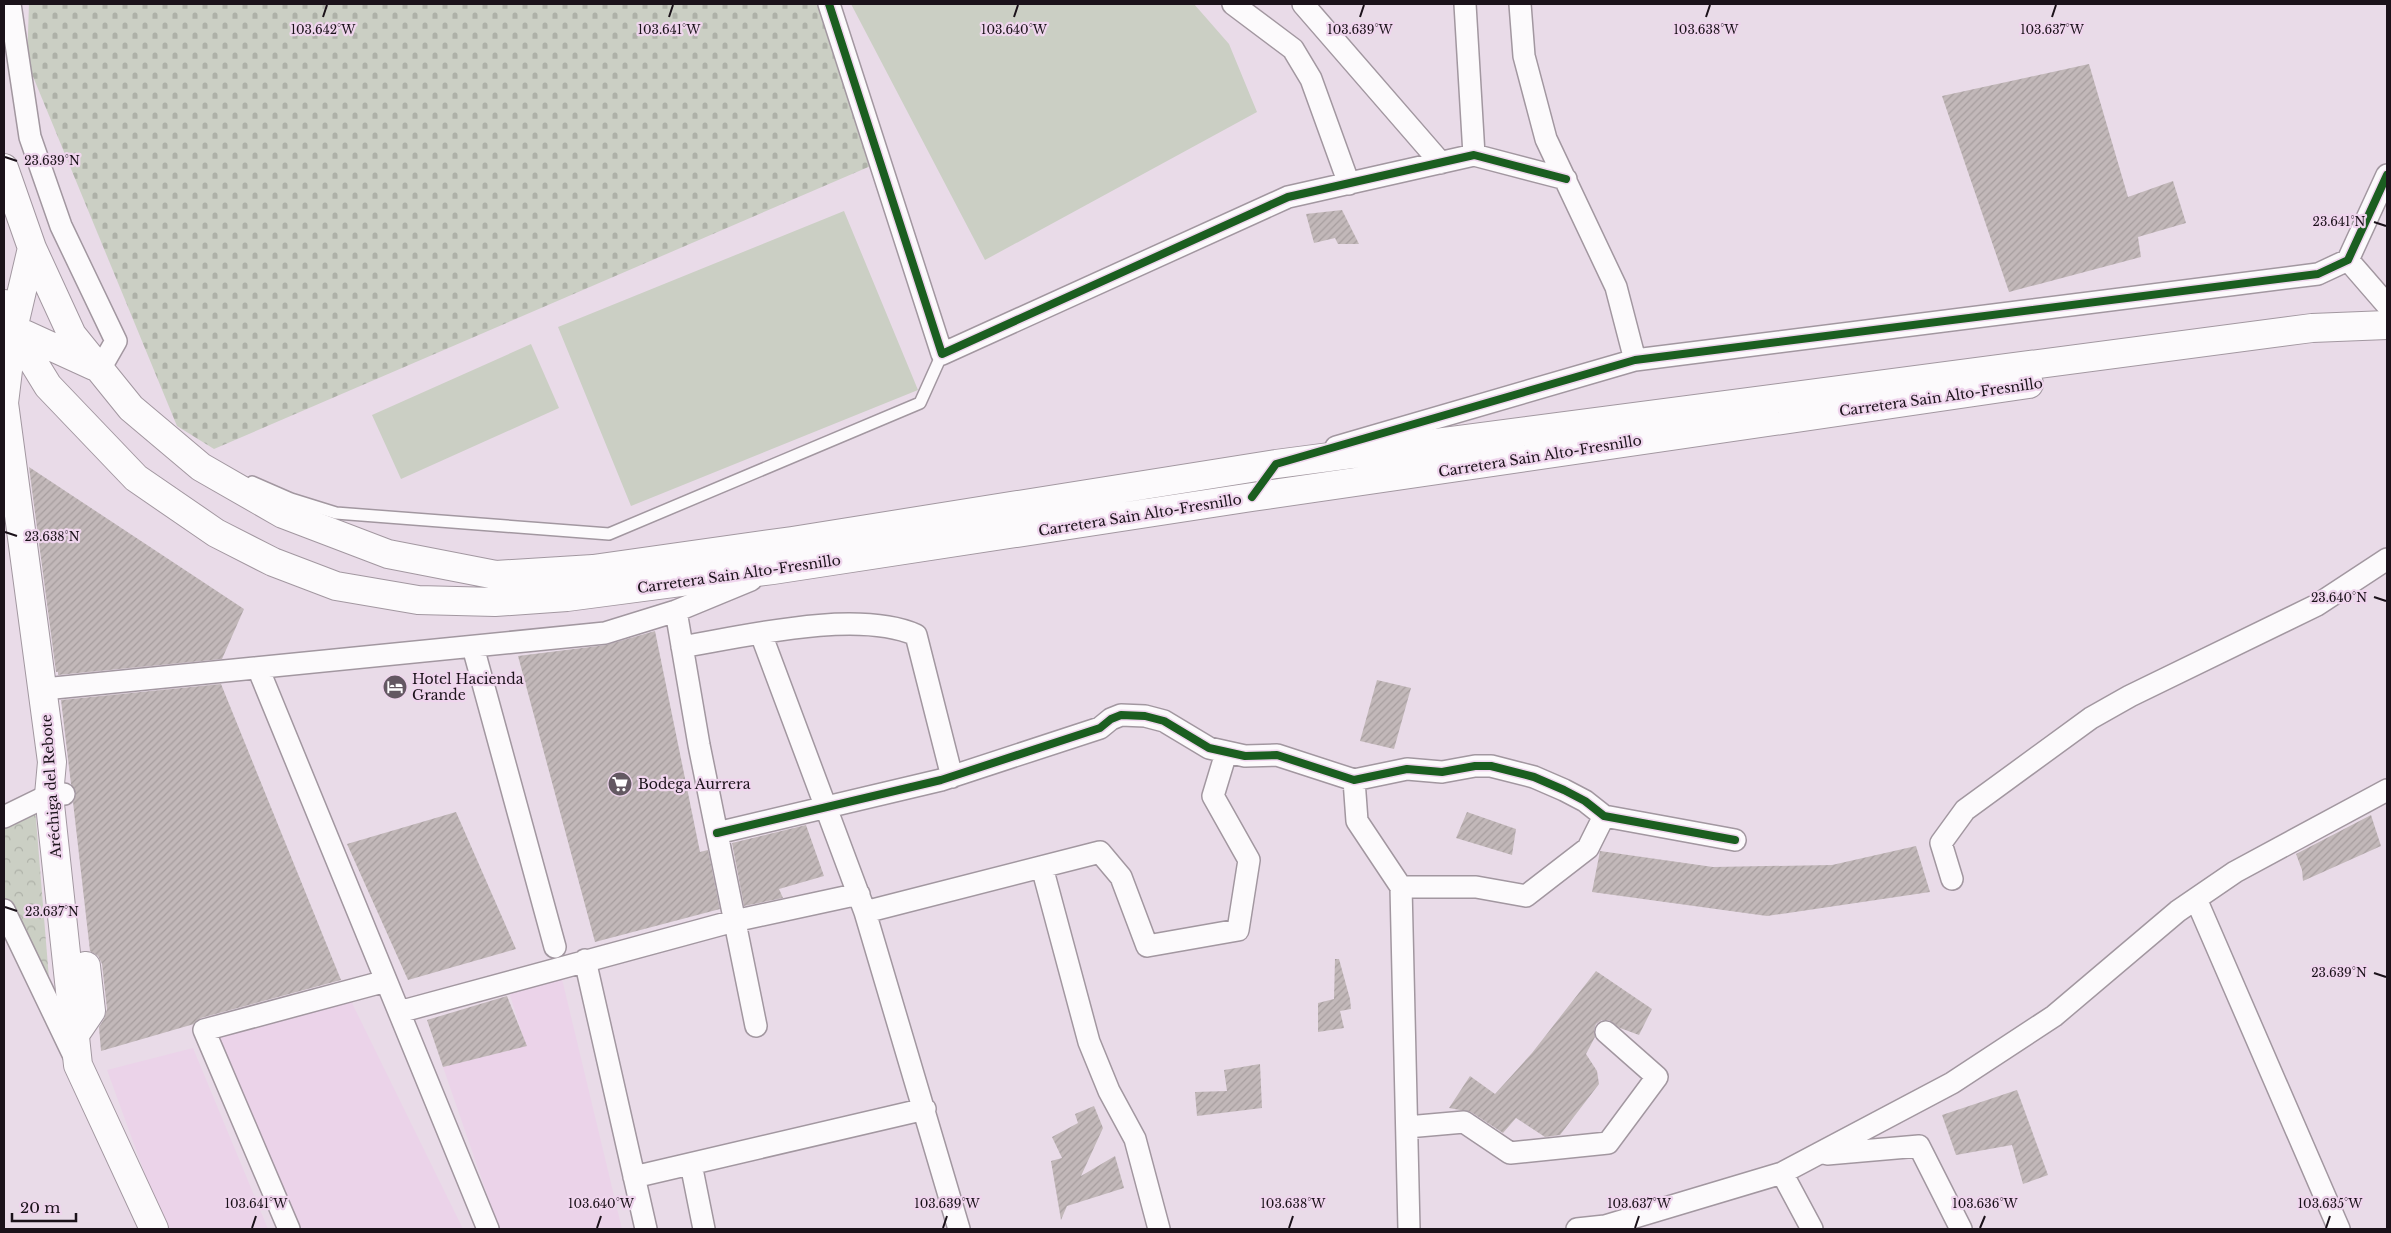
<svg xmlns="http://www.w3.org/2000/svg" width="2391" height="1233" font-family="'Libre Baskerville',serif">
  <style>
    .built { fill: #ebd3e9 }
    .cemetery { fill: url(#cemetery-stones) }
    .park { fill: url(#park-crowns) }
    .pitch { fill: #cbcfc4 }
    .building { fill: url(#building-hatch) }
    .lines { fill: none; stroke-linecap: round; stroke-linejoin: round }
    .service-casing { stroke: #a297a0; stroke-width: 14 }
    .minor-casing { stroke: #a297a0; stroke-width: 24 }
    .tertiary-casing { stroke: #a297a0; stroke-width: 30 }
    .secondary-casing { stroke: #a297a0; stroke-width: 30 }
    .service { stroke: #fcfafc; stroke-width: 11 }
    .minor { stroke: #fcfafc; stroke-width: 21 }
    .tertiary { stroke: #fcfafc; stroke-width: 28 }
    .secondary { stroke: #fcfafc; stroke-width: 28 }
    .cycleway-casing { stroke: #efd5ed; stroke-width: 11 }
    .cycleway { stroke: #1b5e20; stroke-width: 8 }
    .ticks { fill: none; stroke: #1b121a; stroke-width: 2 }
    .labels { text-anchor: middle; stroke-width: 4.5; stroke-linejoin: round; paint-order: stroke }
    .street-label { font-size: 14px; fill: #1b121a; stroke: #efd5ed }
    .poi-label { font-size: 14px; fill: #1b121a; stroke: #efd5ed; text-anchor: start }
    .ticks-label { font-size: 12px; text-anchor: middle; fill: #1b121a; stroke: #efd5ed; stroke-width: 4.5; stroke-linejoin: round; paint-order: stroke }
  </style>
  <defs>
    <pattern id="cemetery-stones" width="16" height="16" patternUnits="userSpaceOnUse" patternTransform="scale(1.25)"><rect width="16" height="16" fill="#cbcfc4"/><path d="M2 7V4a2 2 0 0 1 4 0v3zM10 15v-3a2 2 0 0 1 4 0v3z" fill="#aeb1a8"/></pattern>
    <pattern id="park-crowns" width="20" height="18" patternUnits="userSpaceOnUse" patternTransform="scale(1.25)"><rect width="20" height="18" fill="#cbcfc4"/><path d="M2 6a3 3 0 1 1 6 0M12 15a3 3 0 1 1 6 0" fill="none" stroke="#aeb1a8"/></pattern>
    <pattern id="building-hatch" width="6" height="6" patternUnits="userSpaceOnUse" patternTransform="scale(1.25)"><rect width="6" height="6" fill="#c2b8b9"/><path d="M-1 1l2-2M0 6l6-6M5 7l2-2" fill="none" stroke="#a69d9e"/></pattern>
  </defs>
  <rect width="100%" height="100%" fill="#e9dbe8"/>
  <path class="built" d="M562,979l60,250h-123l-56,-162 83,-21 -17,-54z
    M351,1001l112,228h-166l-79,-191z
    M193,1048l75,181h-103l-58,-159z"/>
  <path class="cemetery" d="M29,4h788l56,161 -659,284 -37,-23 -150,-364z"/>
  <path class="park" d="M35,807l16,196 -47,-100v-82z"/>
  <path class="pitch" d="M851,4h343l35,40 28,68 -272,148z
    M844,211l74,179 -287,116 -73,-179z
    M531,344l28,64 -158,71 -29,-64z"/>
  <path class="building" d="M2089,64l39,133 45,-16 13,42 -48,14 3,20 -132,35 -67,-196z
    M1342,210l17,34h-21l-3,-6 -21,5 -8,-29z
    M29,467l215,142 -22,50 -164,16v-3h-2z
    M655,631l45,221 8,-2 12,59 -125,33 -77,-286 88,-11z
    M1377,680l34,8 -17,61 -34,-8z
    M221,684l120,296 -140,38 -7,6 -93,27 -2,-24 5,-8 3,-10 -5,-45 -4,-8 -8,-5 -17,-149 3,-9 -5,-9 -10,-84z
    M456,812l60,137 -108,31 -61,-136z
    M1467,812l49,17 -4,26 -56,-17z
    M2371,815l10,31 -78,35 -1,-11 -6,-16z
    M806,825l18,51 -45,13 4,9 -39,8 -12,-63z
    M1916,846l14,46 -163,24 -175,-24 8,-41 113,16 119,-2z
    M1335,959h4l11,40 1,10 -11,2 4,17 -26,4v-29l16,-4z
    M1596,971l56,38 -13,26 -19,-7 -11,-8h-7l-6,4 -2,6 1,7 -9,17 11,17 2,13 -39,51 -15,2 -29,-19 -13,15 -32,-21 -22,-4 21,-32 25,18 37,-41z
    M507,996l20,50 -84,21 -16,-47z
    M1260,1064l2,44 -65,8 -2,-24 32,-1 -3,-21z
    M2017,1090l31,85 -25,9 -11,-39 -56,10 -14,-40z
    M1094,1106l9,22 -22,48 34,-20 9,32 -57,18 -6,14 -10,-59 11,-3 -10,-21 26,-14 -3,-9z"/>
  <g class="lines">
    <defs>
      <path id="service" d="M252,482l39,17 45,14 273,21 311,-131 22,-49"/>
      <path id="minor" d="M10,4l20,133 31,89 55,115 -16,28
        M829,4l113,350 346,-157 186,-42 92,24
        M1233,4l60,45 18,30 38,105
        M1303,4l138,159
        M1465,4l9,151
        M1520,4l4,52 22,83 70,148 19,73
        M2348,260l39,45
        M1336,447l299,-87 683,-86 30,-14 39,-85
        M676,611l23,134 57,281
        M761,634l104,278 94,317
        M473,647l82,300
        M682,647c64,-11 175,-38 234,-12l36,142
        M258,668l230,561
        M44,689l561,-56 71,-22 75,-31
        M1354,780l3,41 44,66 8,342
        M4,817l45,-22 15,-1
        M717,833l224,-53 159,-52 11,-9 10,-4 24,1 19,5 45,27 36,8 32,-1 77,25 53,-11 35,3 33,-6h16l43,11 30,13 21,11 19,15 131,24
        M1042,867l47,175 20,49 26,48 24,90
        M1952,879l-11,-36 24,-33 126,-92 39,-22 187,-91 70,-46
        M1401,887h75l50,9 62,-48 16,-32
        M2196,899l143,330
        M4,910l69,144
        M865,912l235,-60 21,25 26,69 91,-16 11,-70 -36,-64 13,-43
        M585,960l61,269
        M399,1012l335,-91 125,-27
        M1407,1127l57,-5 46,31 98,-10 49,-66 -51,-45
        M1827,1154l92,-8 42,83
        M691,1164l13,65
        M1782,1173l30,56
        M634,1177l291,-68
        M289,1229l-85,-199 182,-49
        M1577,1229l28,-3 177,-53 170,-90 102,-67 124,-105 57,-39 152,-82"/>
      <path id="tertiary" d="M13,329l-9,74 48,359 -3,33 29,270 76,164
        M74,1036l17,-25 -5,-45"/>
      <path id="secondary" d="M4,168l28,80 40,87 59,73 70,59 82,47 105,40 108,21 97,-6 199,-28 484,-77 1036,-136 75,-3
        M32,248l-19,81 81,37
        M4,304l9,25 35,57 88,92 80,55 57,29 63,24 82,14 77,2 72,-5 206,-27 479,-73 777,-113"/>
    </defs>
    <use href="#service" class="service-casing"/>
    <use href="#minor" class="minor-casing"/>
    <use href="#tertiary" class="tertiary-casing"/>
    <use href="#secondary" class="secondary-casing"/>
    <use href="#service" class="service"/>
    <use href="#minor" class="minor"/>
    <use href="#tertiary" class="tertiary"/>
    <use href="#secondary" class="secondary"/>
    <defs>
      <path id="cycleway" d="M829,4l113,350 346,-157 186,-42 92,24
        M1252,497l24,-33 359,-104 683,-86 30,-14 39,-85
        M717,833l224,-53 159,-52 11,-9 10,-4 24,1 19,5 45,27 36,8 32,-1 77,25 53,-11 35,3 33,-6h16l43,11 30,13 21,11 19,15 131,24"/>
    </defs>
    <use href="#cycleway" class="cycleway-casing"/>
    <use href="#cycleway" class="cycleway"/>
  </g>
  <path class="ticks" d="M323,17l4,-12M669,17l4,-12M1014,17l4,-12M1360,17l4,-12M1706,17l4,-12M2052,17l4,-12M5,157l12,4M2374,222l12,4M5,532l12,4M2374,597l12,4M5,907l12,4M2374,973l12,4M252,1228l4,-12M597,1228l4,-12M943,1228l4,-12M1289,1228l4,-12M1635,1228l4,-12M1980,1228l5,-12M2326,1228l4,-12"/>
  <defs>
    <symbol id="hotel-disc" viewBox="-11 -11 22 22"><circle r="9.5" fill="#635862" stroke="#efd5ed"/><path d="M-6-4.5h1.5V1H6V5H4.5V3h-9V5H-6ZM-4 0a1.8 1.8 0 1 1 3.6 0ZM.5 0V-2.5h3Q6-2.5 6 0Z" fill="#fff"/></symbol>
    <symbol id="supermarket-disc" viewBox="-11 -11 22 22"><circle r="9.5" fill="#635862" stroke="#efd5ed"/><path d="M-6-5.5h2.5l.6 2H6L4.5 2H-2.5L-4.4-4H-6ZM-1.5 3.2a1.3 1.3 0 1 0 .1 0ZM3 3.2a1.3 1.3 0 1 0 .1 0Z" fill="#fff"/></symbol>
  </defs>
  <g fill-rule="evenodd">
    <use href="#hotel-disc" x="381" y="673" width="28" height="28"/>
    <use href="#supermarket-disc" x="606" y="770" width="28" height="28"/>
  </g>
  <g class="labels">
    <g class="street-label">
      <text transform="translate(1941 397) rotate(-8)" y="5">Carretera Sain Alto-Fresnillo</text>
      <text transform="translate(1540 456) rotate(-9)" y="5">Carretera Sain Alto-Fresnillo</text>
      <text transform="translate(1140 515) rotate(-9)" y="5">Carretera Sain Alto-Fresnillo</text>
      <text transform="translate(739 574) rotate(-8)" y="5">Carretera Sain Alto-Fresnillo</text>
      <text transform="translate(51 786) rotate(-94)" y="5">Aréchiga del Rebote</text>
    </g>
    <g class="poi-label">
      <text x="412" y="684">Hotel Hacienda<tspan x="412" dy="16">Grande</tspan></text>
      <text x="638" y="789">Bodega Aurrera</text>
    </g>
  </g>
  <g class="ticks-label">
    <text x="323" y="34">103.642°W</text>
    <text x="669" y="34">103.641°W</text>
    <text x="1014" y="34">103.640°W</text>
    <text x="1360" y="34">103.639°W</text>
    <text x="1706" y="34">103.638°W</text>
    <text x="2052" y="34">103.637°W</text>
    <text x="52" y="165">23.639°N</text>
    <text x="2339" y="226">23.641°N</text>
    <text x="52" y="541">23.638°N</text>
    <text x="2339" y="602">23.640°N</text>
    <text x="52" y="916">23.637°N</text>
    <text x="2339" y="977">23.639°N</text>
    <text x="256" y="1208">103.641°W</text>
    <text x="601" y="1208">103.640°W</text>
    <text x="947" y="1208">103.639°W</text>
    <text x="1293" y="1208">103.638°W</text>
    <text x="1639" y="1208">103.637°W</text>
    <text x="1985" y="1208">103.636°W</text>
    <text x="2330" y="1208">103.635°W</text>
  </g>
  <rect width="2391" height="1233" fill="none" stroke="#1b121a" stroke-width="10"/>
  <path d="M12 1213v8h64v-8" fill="none" stroke="#1b121a" stroke-width="2.5"/>
  <text x="20" y="1213" font-size="15" fill="#1b121a" stroke="#efd5ed" stroke-width="4" paint-order="stroke">20 m</text>
</svg>
